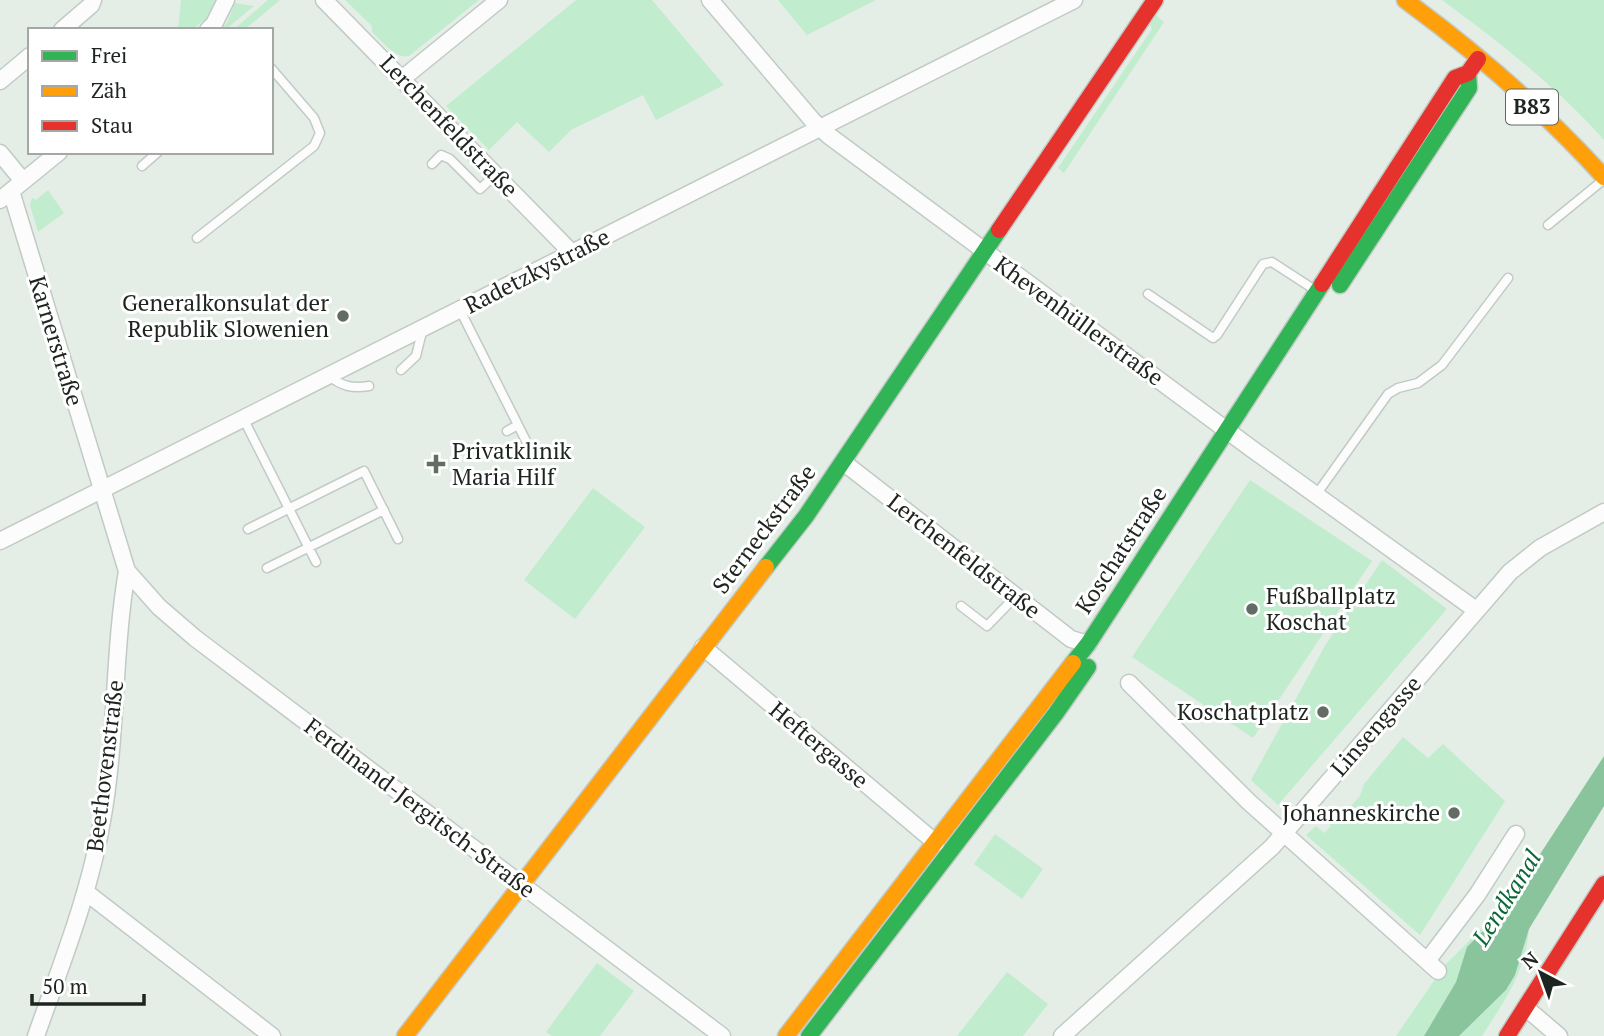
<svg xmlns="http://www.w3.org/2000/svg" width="1604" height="1036" font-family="'PT Serif',serif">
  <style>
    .green { fill: #c1ecce }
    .water { fill: #8ac49d }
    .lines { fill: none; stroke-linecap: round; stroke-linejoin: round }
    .lane-casing { stroke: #c2cac5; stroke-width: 11 }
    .street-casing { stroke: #c2cac5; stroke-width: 19 }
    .fast-casing { stroke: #c2cac5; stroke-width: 19 }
    .slow-casing { stroke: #c2cac5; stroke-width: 19 }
    .jam-casing { stroke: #c2cac5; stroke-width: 19 }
    .lane { stroke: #fbfcfb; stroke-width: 8 }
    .street { stroke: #fbfcfb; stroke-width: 16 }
    .fast { stroke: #30b455; stroke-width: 16 }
    .slow { stroke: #ff9f0a; stroke-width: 16 }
    .jam { stroke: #e5322d; stroke-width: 16 }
    .poi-dot { fill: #636b65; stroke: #fff; stroke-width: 2.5 }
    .labels { text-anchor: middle; stroke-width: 6; stroke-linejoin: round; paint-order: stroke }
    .shield { fill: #fff; stroke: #626662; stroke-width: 2 }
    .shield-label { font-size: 21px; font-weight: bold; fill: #1e241f }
    .street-label { font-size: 23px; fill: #1e241f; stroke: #fff }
    .poi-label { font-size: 23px; fill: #1e241f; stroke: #fff; text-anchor: end }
    .water-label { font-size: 24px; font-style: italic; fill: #096736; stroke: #fff }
  </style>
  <rect width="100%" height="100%" fill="#e4eee7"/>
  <path class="green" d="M181,0h34l-4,14 -5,8 -3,-1 -11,9h-14z
    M268,0h12l-36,30h-11z
    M345,0h134l-70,56c-14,3 -27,-15 -37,-24v-6z
    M576,0h76l72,85 -68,35 -13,-25 -72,35 -22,22 -32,-30 -28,28 -43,-44z
    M778,0h98l-69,35z
    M1442,0h162v140c-47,-53 -105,-98 -162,-140z
    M235,3l19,3 -29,24h-5l7,-7z
    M1156,15l8,7 -100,151 -6,-5 94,-139 -2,-4z
    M48,190l16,23 -26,19 -8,-27 2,-7 4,2z
    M1250,480l122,81 -119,177 -121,-81z
    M593,488l52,39 -70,92 -51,-39z
    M1382,560l65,49 -169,196 -27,-25 75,-136z
    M1403,737l25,21 15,-14 62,57 -85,134 -114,-100 10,-9 8,7 7,-7 -6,-7 9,-10 8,7 18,-20 4,-12z
    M995,834l48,35 -21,30 -48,-35z
    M1500,910h4l-37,37 -11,35 -32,54h-28l48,-70z
    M1529,929c-4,44 -24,71 -47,107h-23l47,-46 9,-15z
    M597,963l37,28 -34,45h-48l-6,-4z
    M1007,972l41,32 -25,32h-66z"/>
  <path class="water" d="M1604,756v50l-75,123 -14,46 -9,15 -47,46h-35l32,-54 11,-35 36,-36z"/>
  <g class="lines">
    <defs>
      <path id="lane" d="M432,164l9,-9 9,4 30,30 15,-14
        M142,166l16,-14
        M1548,225l54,-44
        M197,238l117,-92 6,-13 -6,-15 -43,-50
        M1148,294l65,44 4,-3 46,-71 9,-2 43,28
        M460,310l58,115 -11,6
        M401,370l15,-14 7,-28
        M329,376c13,10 23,13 40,10
        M243,418l73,144
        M518,425l8,16
        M1316,495l72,-101 10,-6 20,-5 24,-18 66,-87
        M248,529l116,-58 34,68
        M267,568l117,-58
        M961,606l26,20 29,-30"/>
      <path id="street" d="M324,0l248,253
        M710,0l103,121 15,14 424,314 224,161
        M62,30l29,-25 2,-5
        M208,30l6,-6 12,-24
        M403,78l96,-78
        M0,81l30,-25
        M0,153l23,28
        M11,191l116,380c-14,82 -10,168 -25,250 -13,75 -41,144 -66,215
        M0,200l59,-48
        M843,462l228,177 17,5
        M0,541l1074,-541
        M127,571l32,36 36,31 527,398
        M703,647l233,196
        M1129,683l120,119 189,169
        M87,893l185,143
        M1427,961l50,-66 39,-61
        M1526,1008l33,28
        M1062,1036l210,-189 238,-275 30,-24 64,-36"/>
      <path id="fast" d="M1340,285l129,-197 -1,-15
        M766,567l40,-51 193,-286
        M1073,663l15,-19 234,-360
        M809,1036l247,-323 32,-46"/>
      <path id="slow" d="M1405,0c71,52 140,112 199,177
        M405,1036l361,-469
        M786,1036l287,-373"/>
      <path id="jam" d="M999,230l156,-230
        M1322,284l133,-206 13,-5 10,-14
        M1507,1036l97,-152"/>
    </defs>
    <use href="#lane" class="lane-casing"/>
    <use href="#street" class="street-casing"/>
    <use href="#fast" class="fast-casing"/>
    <use href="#slow" class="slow-casing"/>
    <use href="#jam" class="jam-casing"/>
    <use href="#lane" class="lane"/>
    <use href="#street" class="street"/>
    <use href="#fast" class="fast"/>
    <use href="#slow" class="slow"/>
    <use href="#jam" class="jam"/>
  </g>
  <g class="poi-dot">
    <circle cx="343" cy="316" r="7"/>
    <path d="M432.5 453.5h7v7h7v7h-7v7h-7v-7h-7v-7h7z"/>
    <circle cx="1252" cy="609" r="7"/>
    <circle cx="1323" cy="712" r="7"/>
    <circle cx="1454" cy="813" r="7"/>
  </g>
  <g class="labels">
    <rect class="shield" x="1506" y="89.5" width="52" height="35" rx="5"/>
    <g class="shield-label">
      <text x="1532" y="114">B83</text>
    </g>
    <g class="street-label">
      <text transform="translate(449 126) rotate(46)" y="8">Lerchenfeldstraße</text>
      <text transform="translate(537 271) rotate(-27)" y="8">Radetzkystraße</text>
      <text transform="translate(1079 321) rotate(36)" y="8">Khevenhüllerstraße</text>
      <text transform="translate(56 341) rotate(73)" y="8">Karnerstraße</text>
      <text transform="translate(764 529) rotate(-53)" y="8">Sterneckstraße</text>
      <text transform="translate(1121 550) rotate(-57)" y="8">Koschatstraße</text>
      <text transform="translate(964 556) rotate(38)" y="8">Lerchenfeldstraße</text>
      <text transform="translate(1376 726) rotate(-49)" y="8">Linsengasse</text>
      <text transform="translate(819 745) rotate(40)" y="8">Heftergasse</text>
      <text transform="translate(105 766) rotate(-83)" y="8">Beethovenstraße</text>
      <text transform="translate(420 808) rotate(37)" y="8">Ferdinand-Jergitsch-Straße</text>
    </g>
    <g class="poi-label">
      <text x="329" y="311">Generalkonsulat der<tspan x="329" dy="26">Republik Slowenien</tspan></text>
      <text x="452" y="459" text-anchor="start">Privatklinik<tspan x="452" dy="26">Maria Hilf</tspan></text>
      <text x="1266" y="604" text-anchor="start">Fußballplatz<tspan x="1266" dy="26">Koschat</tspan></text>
      <text x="1309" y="720">Koschatplatz</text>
      <text x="1440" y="821">Johanneskirche</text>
    </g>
    <g class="water-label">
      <text transform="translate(1507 898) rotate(-58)" y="8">Lendkanal</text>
    </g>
  </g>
  <rect x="28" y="28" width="245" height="126" fill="#ffffff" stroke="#a5a7a5" stroke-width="2"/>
  <rect x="42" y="51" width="35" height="10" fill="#30b455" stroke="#a5a7a5" stroke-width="2"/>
  <text x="91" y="63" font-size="21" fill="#1e241f">Frei</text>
  <rect x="42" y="86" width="35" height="10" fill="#ff9f0a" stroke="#a5a7a5" stroke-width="2"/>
  <text x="91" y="98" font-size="21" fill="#1e241f">Zäh</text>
  <rect x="42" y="121" width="35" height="10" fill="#e5322d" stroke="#a5a7a5" stroke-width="2"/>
  <text x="91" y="133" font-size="21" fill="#1e241f">Stau</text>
  <g transform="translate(1541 973) rotate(319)" stroke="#ffffff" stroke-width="5" paint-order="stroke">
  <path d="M0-5L12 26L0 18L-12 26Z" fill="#1e241f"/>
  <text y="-10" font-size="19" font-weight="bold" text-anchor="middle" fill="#1e241f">N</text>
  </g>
  <path d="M32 994v10h112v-10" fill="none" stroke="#1e241f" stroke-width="3.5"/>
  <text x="42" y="994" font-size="21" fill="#1e241f" stroke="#ffffff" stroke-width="5" paint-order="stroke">50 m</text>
</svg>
